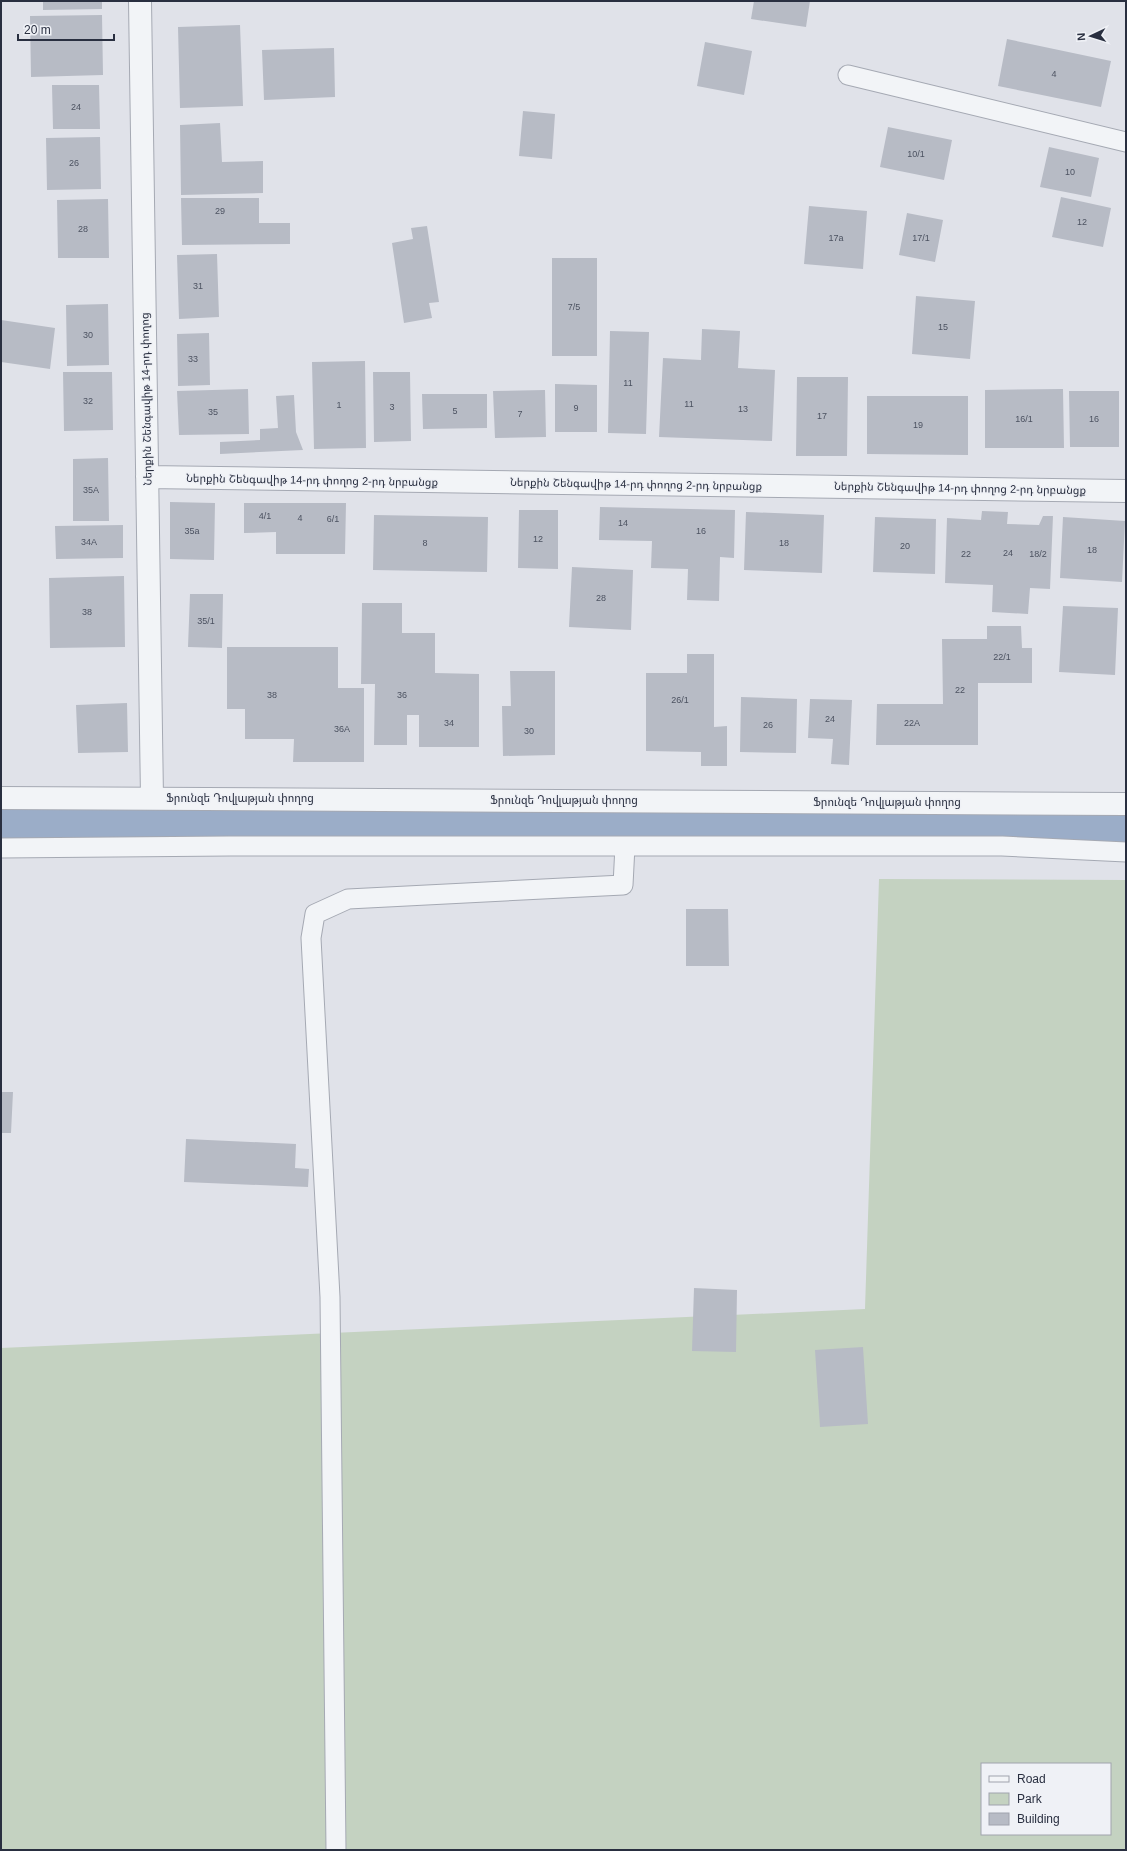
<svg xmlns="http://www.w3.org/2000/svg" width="1127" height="1851" font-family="Helvetica,'Noto Sans Armenian',sans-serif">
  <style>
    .green { fill: #c4d2c1; fill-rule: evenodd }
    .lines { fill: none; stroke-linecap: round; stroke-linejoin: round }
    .canal { stroke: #9badc8; stroke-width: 34 }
    .building { fill: #b7bbc5 }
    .service-casing { stroke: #a5a9b3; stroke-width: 21 }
    .minor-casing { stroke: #a5a9b3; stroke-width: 24 }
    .tertiary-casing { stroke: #a5a9b3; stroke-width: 24 }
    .service { stroke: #f2f4f7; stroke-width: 19 }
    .minor { stroke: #f2f4f7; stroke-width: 22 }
    .tertiary { stroke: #f2f4f7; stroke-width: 22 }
    .labels { text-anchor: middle; stroke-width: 3; stroke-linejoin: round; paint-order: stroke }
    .number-label { font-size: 9px; fill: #4c5261 }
    .street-label { font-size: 11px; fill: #292f40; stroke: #eff1f6 }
  </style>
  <rect width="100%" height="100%" fill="#e0e2e9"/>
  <path class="green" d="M879,879l247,1v970h-1125v-502l864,-39zM982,1764h128v70h-128z"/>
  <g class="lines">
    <path class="canal" d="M1,825l1125,5"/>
  </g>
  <path class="building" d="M43,1h59v8l-59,1z
    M754,1h56l-4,26 -55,-8z
    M102,15l1,60 -72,2 -1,-61z
    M240,25l3,81 -63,2 -2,-81z
    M1007,39l104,22 -10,46 -103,-21z
    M705,42l47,9 -8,44 -47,-9z
    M334,48l1,49 -71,3 -2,-50z
    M52,85h47l1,44h-47z
    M523,111l32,3 -3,45 -33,-3z
    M220,123l2,39 41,-1v32l-82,2 -1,-70z
    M888,127l64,13 -8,40 -64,-13z
    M100,137l1,52 -54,1 -1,-52z
    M1049,147l50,11 -8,39 -51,-10z
    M1061,197l50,11 -8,39 -51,-10z
    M181,198h78v25h31v21l-108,1z
    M108,199l1,59h-51l-1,-58z
    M809,206l58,5 -4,58 -59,-5z
    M907,213l36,7 -8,42 -36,-7z
    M427,226l12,76 -10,1 3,15 -28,5 -12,-80 21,-4 -2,-11z
    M217,254l2,63 -40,2 -2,-64z
    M552,258h45v98h-45z
    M916,296l59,5 -5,58 -58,-5z
    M108,304l1,61 -42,1 -1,-61z
    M1,320l54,8 -5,41 -49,-7z
    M702,329l38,2 -2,37 37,2 -3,71 -113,-4 4,-79 38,2z
    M610,331l39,1 -3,102 -38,-1z
    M209,333l1,52 -32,1 -1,-52z
    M365,361l1,87 -52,1 -2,-87z
    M63,372h49l1,58 -49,1z
    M373,372h37l1,69 -37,1z
    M797,377h51l-1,79h-51z
    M555,384l42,1v47h-42z
    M248,389l1,45 -70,1 -2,-44z
    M1063,389l1,59h-79v-58z
    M545,390l1,47 -51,1 -2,-47z
    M1069,391h50v56h-49z
    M422,394h65v34l-64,1z
    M294,395l2,37 7,18 -83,4v-12l40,-2v-11l18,-1 -2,-32z
    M867,396h101v59l-101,-1z
    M108,458l1,63h-36v-62z
    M170,502l45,1 -1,57 -44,-1z
    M244,503h102l-1,51h-69v-22l-32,1z
    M600,507l135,3 -1,48 -14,-1 -1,44 -32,-1 1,-31 -37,-1 1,-27 -53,-1z
    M519,510h39v59l-40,-1z
    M982,511l26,1 -1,12 32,1 4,-9h10l-3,73 -20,-1 -2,26 -36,-2 1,-27 -48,-2 2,-65 34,2z
    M746,512l78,3 -2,58 -78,-3z
    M374,515l114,2 -1,55 -114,-2z
    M875,517l61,2 -1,55 -62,-2z
    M1063,517l62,4 -3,61 -62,-4z
    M123,525v33l-67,1 -1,-33z
    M572,567l61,3 -2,60 -62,-3z
    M124,576l1,71 -75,1 -1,-70z
    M190,594h33l-1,54 -34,-1z
    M362,603h40v30h33v40l44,1v73h-60v-32h-12v30h-33l1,-61h-14z
    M1063,606l55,2 -3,67 -56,-3z
    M987,626h34l1,22h10v35h-54v62h-102l1,-41h66l-1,-65h45z
    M227,647h111v41h26v74h-71l1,-23h-49v-30h-18z
    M687,654h27v73l13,-1v40h-26v-14l-55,-1v-78h41z
    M510,671h45v84l-52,1 -1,-50h9z
    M741,697l56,2 -1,54 -56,-1z
    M810,699l42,1 -3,65 -18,-1 2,-25 -25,-1z
    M127,703l1,49 -50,1 -2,-48z
    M686,909h42l1,57h-43z
    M1,1092h12l-2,41h-10z
    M186,1139l110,5 -1,24 14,1 -1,18 -124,-5z
    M694,1288l43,2 -1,62 -44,-1z
    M863,1347l5,77 -48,3 -5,-77z"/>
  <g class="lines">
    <defs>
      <path id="service" d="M848,75l278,67
        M1,848l229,-2h772l124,6
        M336,1850l-6,-553 -19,-359 4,-24 33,-15 275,-14 2,-39"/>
      <path id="minor" d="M140,1l12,797
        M147,477l979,14"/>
      <path id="tertiary" d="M1,798l1125,6"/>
    </defs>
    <use href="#service" class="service-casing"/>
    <use href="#minor" class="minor-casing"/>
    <use href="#tertiary" class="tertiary-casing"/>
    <use href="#service" class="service"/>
    <use href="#minor" class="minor"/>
    <use href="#tertiary" class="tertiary"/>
  </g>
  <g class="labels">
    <g class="number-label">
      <text x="1054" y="77">4</text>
      <text x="76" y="110">24</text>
      <text x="916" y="157">10/1</text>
      <text x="74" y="166">26</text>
      <text x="1070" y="175">10</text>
      <text x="220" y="214">29</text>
      <text x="1082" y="225">12</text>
      <text x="83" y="232">28</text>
      <text x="836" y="241">17a</text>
      <text x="921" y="241">17/1</text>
      <text x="198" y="289">31</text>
      <text x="574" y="310">7/5</text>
      <text x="943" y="330">15</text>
      <text x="88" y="338">30</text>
      <text x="193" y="362">33</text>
      <text x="628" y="386">11</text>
      <text x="88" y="404">32</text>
      <text x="689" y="407">11</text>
      <text x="339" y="408">1</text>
      <text x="392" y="410">3</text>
      <text x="576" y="411">9</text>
      <text x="743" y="412">13</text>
      <text x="455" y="414">5</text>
      <text x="213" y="415">35</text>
      <text x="520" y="417">7</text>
      <text x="822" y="419">17</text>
      <text x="1024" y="422">16/1</text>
      <text x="1094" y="422">16</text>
      <text x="918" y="428">19</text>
      <text x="91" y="493">35A</text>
      <text x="265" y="519">4/1</text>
      <text x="300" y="521">4</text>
      <text x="333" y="522">6/1</text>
      <text x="623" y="526">14</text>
      <text x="192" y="534">35a</text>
      <text x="701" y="534">16</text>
      <text x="538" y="542">12</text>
      <text x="89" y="545">34A</text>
      <text x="425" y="546">8</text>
      <text x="784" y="546">18</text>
      <text x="905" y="549">20</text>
      <text x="1092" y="553">18</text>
      <text x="1008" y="556">24</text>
      <text x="966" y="557">22</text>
      <text x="1038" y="557">18/2</text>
      <text x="601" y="601">28</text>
      <text x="87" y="615">38</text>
      <text x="206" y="624">35/1</text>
      <text x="1002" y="660">22/1</text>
      <text x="960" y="693">22</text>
      <text x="272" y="698">38</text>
      <text x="402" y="698">36</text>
      <text x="680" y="703">26/1</text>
      <text x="830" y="722">24</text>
      <text x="449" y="726">34</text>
      <text x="912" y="726">22A</text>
      <text x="768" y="728">26</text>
      <text x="342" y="732">36A</text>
      <text x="529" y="734">30</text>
    </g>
    <g class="street-label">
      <text transform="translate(146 399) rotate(-91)" y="4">Ներքին Շենգավիթ 14-րդ փողոց</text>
      <text transform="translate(312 480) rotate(1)" y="4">Ներքին Շենգավիթ 14-րդ փողոց 2-րդ նրբանցք</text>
      <text transform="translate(636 484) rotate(1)" y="4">Ներքին Շենգավիթ 14-րդ փողոց 2-րդ նրբանցք</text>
      <text transform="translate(960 488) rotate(1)" y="4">Ներքին Շենգավիթ 14-րդ փողոց 2-րդ նրբանցք</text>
      <text x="240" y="802">Ֆրունզե Դովլաթյան փողոց</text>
      <text x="564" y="804">Ֆրունզե Դովլաթյան փողոց</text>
      <text x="887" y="806">Ֆրունզե Դովլաթյան փողոց</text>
    </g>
  </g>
  <rect width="1127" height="1851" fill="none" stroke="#292f40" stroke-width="4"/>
  <rect x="981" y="1763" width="130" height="72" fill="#eff1f6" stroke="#a0a3ad"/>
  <rect x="989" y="1776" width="20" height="6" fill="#f2f4f7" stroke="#a0a3ad"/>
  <text x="1017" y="1783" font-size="12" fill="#292f40">Road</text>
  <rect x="989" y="1793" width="20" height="12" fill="#c4d2c1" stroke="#a0a3ad"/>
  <text x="1017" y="1803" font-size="12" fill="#292f40">Park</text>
  <rect x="989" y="1813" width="20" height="12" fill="#b7bbc5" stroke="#a0a3ad"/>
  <text x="1017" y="1823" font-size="12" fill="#292f40">Building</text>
  <g transform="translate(1091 36) rotate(266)" stroke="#eff1f6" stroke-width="3" paint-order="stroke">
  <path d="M0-3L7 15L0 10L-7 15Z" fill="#292f40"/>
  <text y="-6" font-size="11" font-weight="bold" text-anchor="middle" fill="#292f40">N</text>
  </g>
  <path d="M18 34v6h96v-6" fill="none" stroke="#292f40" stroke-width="2"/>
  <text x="24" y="34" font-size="12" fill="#292f40" stroke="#eff1f6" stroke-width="3" paint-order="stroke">20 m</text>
</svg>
